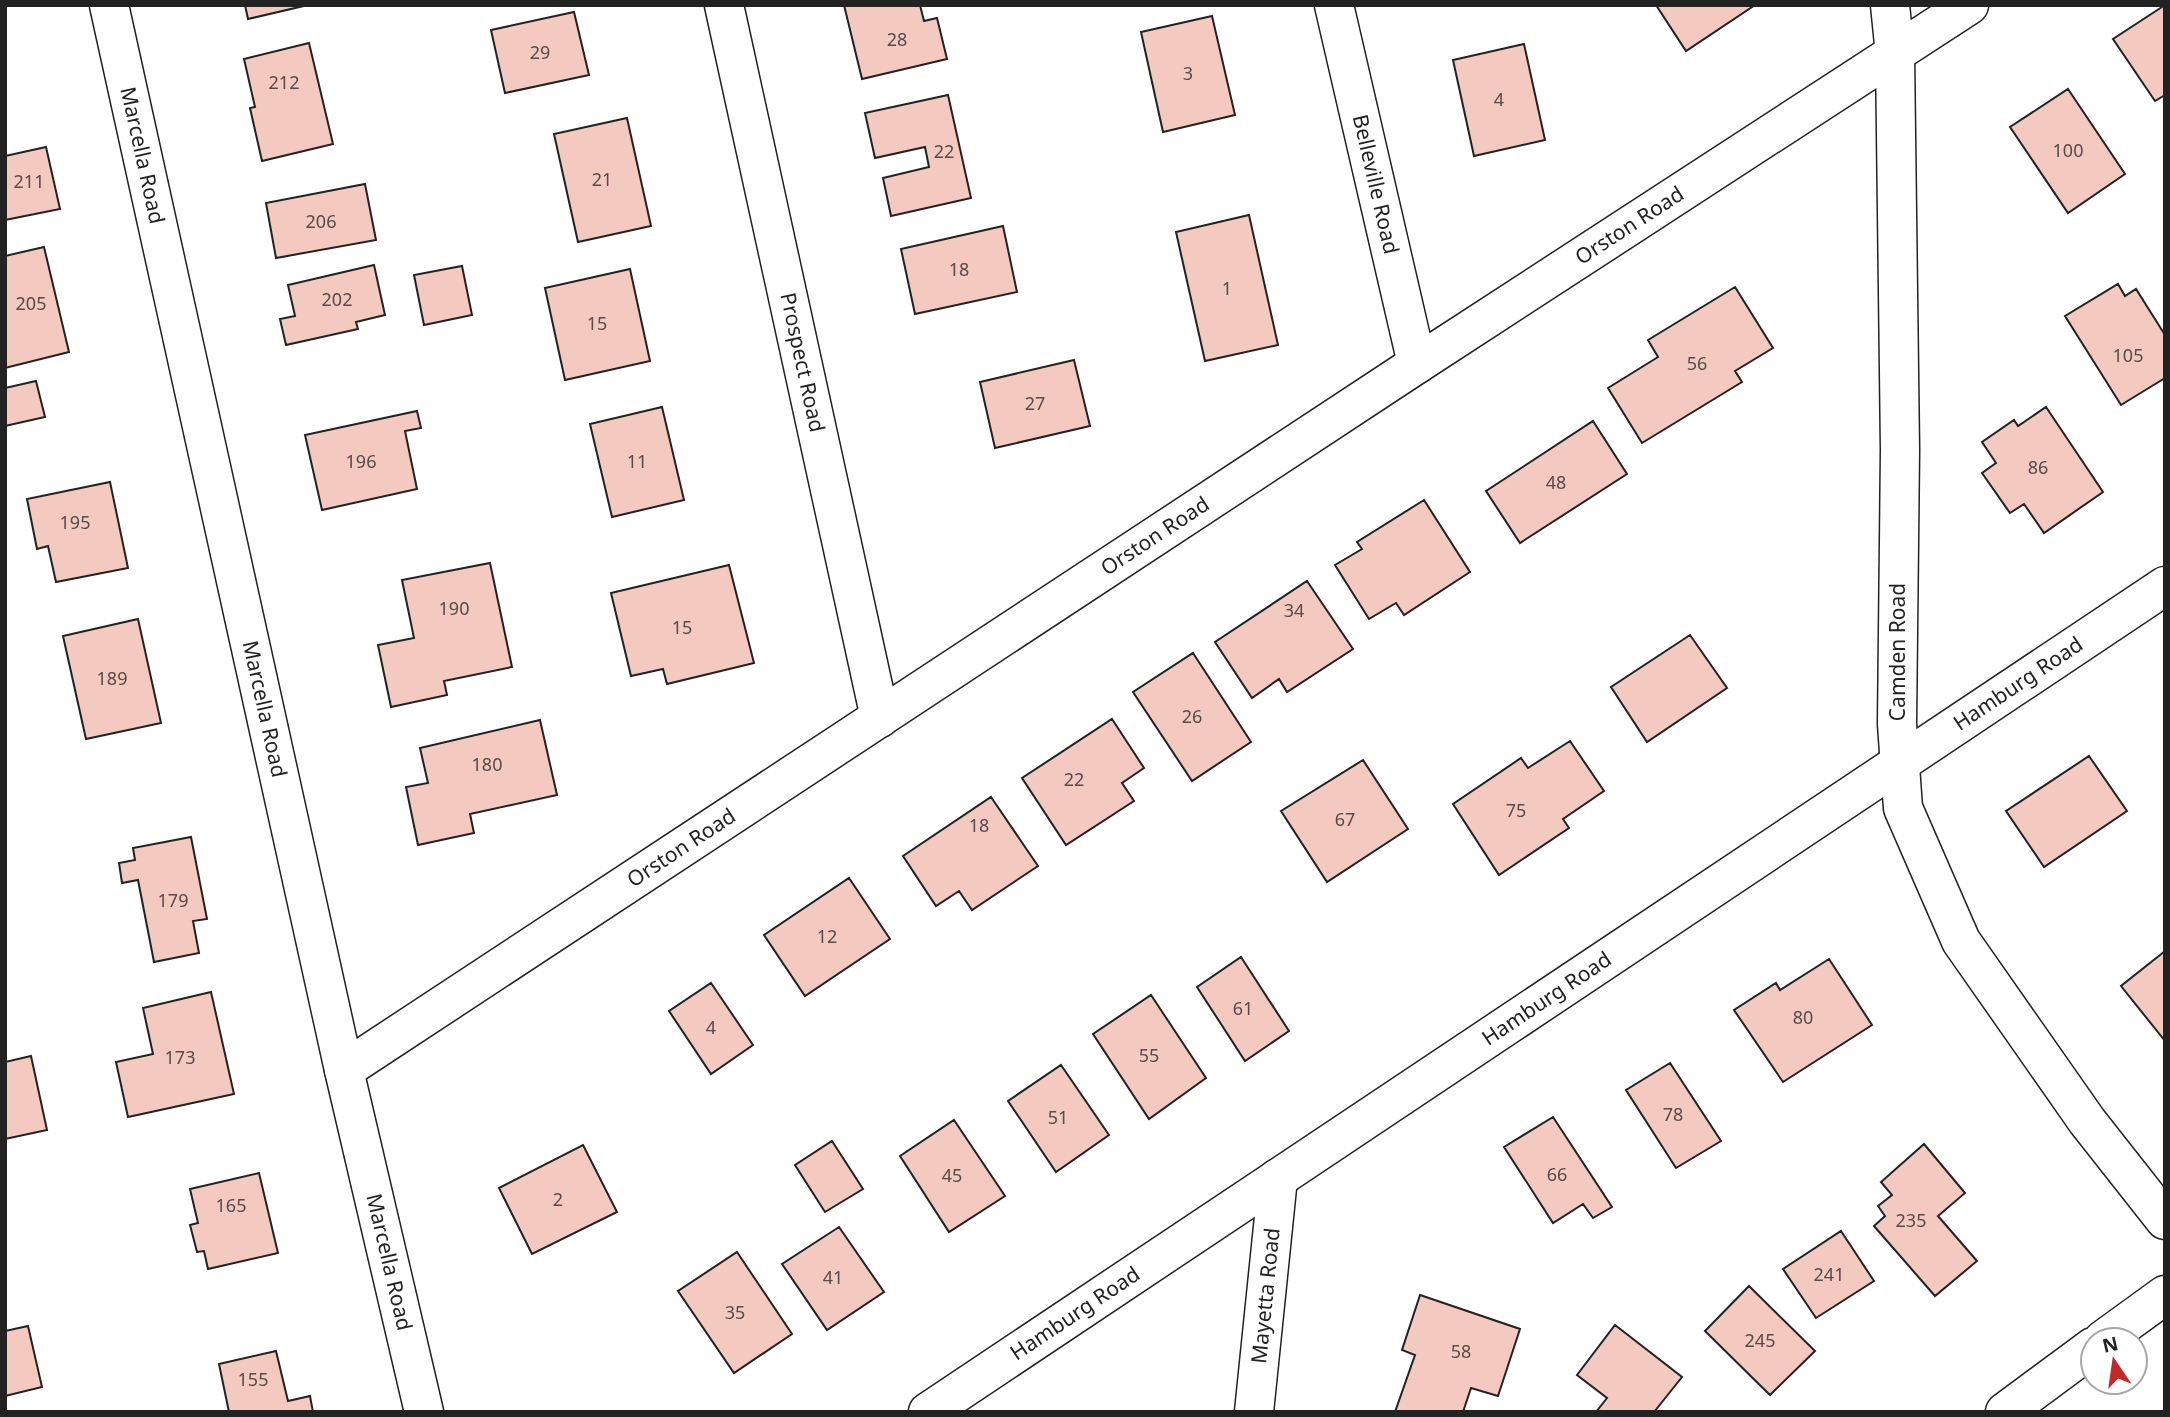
<svg xmlns="http://www.w3.org/2000/svg" width="2170" height="1417" font-family="'Noto Sans',sans-serif">
  <style>
    .building { fill: #f3c9c0; stroke: #222; stroke-width: 2 }
    .lines { fill: none; stroke-linecap: round; stroke-linejoin: round }
    .minor-casing { stroke: #222; stroke-width: 41 }
    .tertiary-casing { stroke: #222; stroke-width: 41 }
    .minor { stroke: #fff; stroke-width: 38 }
    .tertiary { stroke: #fff; stroke-width: 38 }
    .labels { text-anchor: middle; stroke-width: 5; stroke-linejoin: round; paint-order: stroke }
    .number-label { font-size: 18px; fill: #564c4a }
    .street-label { font-size: 21px; fill: #222; stroke: #fff }
  </style>
  <rect width="100%" height="100%" fill="#fff"/>
  <path class="building" d="M245,5h63l-60,14z
    M844,5h76l4,16 13,-3 10,41 -85,20z
    M1656,5h99l-69,46z
    M2165,5v90l-10,6 -42,-62z
    M574,12l15,63 -84,18 -14,-63z
    M1212,16l23,99 -72,17 -22,-100z
    M309,43l24,101 -71,17 -12,-53 5,-1 -11,-48z
    M1524,44l21,96 -71,16 -21,-96z
    M2068,89l57,85 -57,39 -58,-86z
    M948,95l23,103 -80,18 -8,-38 46,-11 -4,-20 -50,11 -10,-45z
    M627,118l24,108 -73,16 -24,-108z
    M46,147l14,62 -55,11v-64z
    M365,184l11,56 -100,18 -10,-55z
    M1249,215l29,130 -73,16 -29,-129z
    M1003,226l14,66 -102,22 -14,-65z
    M44,247l25,105 -64,16v-112z
    M374,265l11,50 -29,7 2,7 -72,16 -6,-26 15,-3 -7,-31z
    M462,266l10,49 -48,10 -10,-50z
    M630,269l20,92 -85,19 -20,-92z
    M2118,284l7,12 11,-7 29,46v43l-44,27 -56,-89z
    M1735,287l38,61 -38,23 7,11 -100,61 -34,-55 50,-31 -10,-17z
    M1074,360l16,66 -95,22 -15,-66z
    M36,381l9,36 -40,9v-38z
    M662,407l22,93 -72,17 -22,-93z
    M2046,407l57,85 -59,41 -20,-29 -14,9 -28,-40 14,-10 -14,-21 32,-22 4,6z
    M417,411l4,17 -16,3 12,58 -95,21 -17,-75z
    M1593,421l34,53 -107,69 -34,-52z
    M110,482l18,86 -72,14 -8,-36 -11,3 -10,-50z
    M1424,500l46,72 -66,43 -8,-12 -27,16 -34,-54 27,-16 -5,-7z
    M490,563l22,104 -68,14 3,14 -56,12 -13,-62 36,-7 -12,-58z
    M729,565l25,98 -87,21 -4,-15 -32,7 -20,-83z
    M1307,581l46,68 -66,43 -8,-13 -27,19 -37,-56z
    M138,619l23,104 -75,16 -23,-103z
    M1690,635l37,53 -80,54 -36,-55z
    M1193,653l58,89 -59,39 -59,-89z
    M1112,719l32,49 -22,15 12,18 -68,44 -44,-67z
    M540,720l17,75 -87,19 4,19 -56,12 -12,-58 22,-4 -8,-35z
    M1570,741l34,50 -41,28 6,9 -70,47 -46,-71 68,-46 7,10z
    M2089,756l38,55 -83,56 -38,-56z
    M1363,760l45,69 -81,53 -46,-71z
    M991,797l47,69 -66,44 -13,-19 -23,15 -33,-50z
    M191,837l16,82 -14,2 6,32 -45,9 -16,-82 -16,3 -3,-20 16,-3 -2,-12z
    M849,878l41,61 -85,57 -41,-61z
    M2165,951v90l-44,-55z
    M1241,957l48,74 -44,30 -48,-74z
    M1829,959l43,66 -89,57 -49,-72 42,-27 4,7z
    M711,983l42,62 -42,29 -42,-63z
    M211,992l23,102 -106,23 -12,-55 37,-8 -10,-46z
    M1151,995l55,83 -57,41 -56,-85z
    M31,1056l16,74 -42,9v-77z
    M1670,1063l51,78 -45,27 -50,-78z
    M1061,1065l48,70 -53,37 -48,-71z
    M1553,1117l59,90 -19,11 -10,-14 -30,19 -49,-76z
    M954,1120l51,76 -56,36 -49,-76z
    M832,1141l31,48 -38,23 -30,-47z
    M1924,1144l41,49 -27,23 39,45 -42,35 -61,-70 11,-10 -7,-10 14,-11 -11,-13z
    M583,1145l34,67 -85,42 -33,-66z
    M259,1173l19,80 -70,16 -4,-18 -7,1 -7,-27 8,-2 -8,-34z
    M839,1227l45,65 -57,38 -45,-66z
    M1841,1231l33,50 -58,37 -33,-49z
    M737,1252l55,82 -58,39 -56,-82z
    M1749,1286l66,65 -45,44 -65,-64z
    M1420,1295l100,34 -22,67 -27,-8 -8,24h-68l20,-57 -13,-5z
    M1615,1325l67,52 -28,35h-58l11,-14 -30,-23z
    M28,1326l14,61 -37,9v-65z
    M276,1351l12,50 22,-5 3,16h-84l-10,-48z"/>
  <g class="lines">
    <defs>
      <g id="minor">
        <path id="s1" d="M109,5l235,1065 80,342"/>
        <path id="s2" d="M724,5l156,713"/>
        <path id="s3" d="M1334,5l83,359"/>
        <path d="M1890,5l5,49 5,396 -3,274 6,84 58,133 126,180 78,99"/>
        <path id="s4" d="M344,1070l1073,-706 552,-359"/>
        <path id="s5" d="M928,1412l1237,-826"/>
        <path id="s6" d="M1254,1412l24,-234"/>
      </g>
      <path id="tertiary" d="M2103,1340l62,-45
        M2005,1412l88,-65"/>
    </defs>
    <use href="#minor" class="minor-casing"/>
    <use href="#tertiary" class="tertiary-casing"/>
    <use href="#minor" class="minor"/>
    <use href="#tertiary" class="tertiary"/>
  </g>
  <g class="labels">
    <g class="number-label">
      <text x="897" y="46">28</text>
      <text x="540" y="59">29</text>
      <text x="1188" y="80">3</text>
      <text x="284" y="89">212</text>
      <text x="1499" y="106">4</text>
      <text x="2068" y="157">100</text>
      <text x="944" y="158">22</text>
      <text x="602" y="186">21</text>
      <text x="29" y="188">211</text>
      <text x="321" y="228">206</text>
      <text x="959" y="276">18</text>
      <text x="1227" y="295">1</text>
      <text x="337" y="306">202</text>
      <text x="31" y="310">205</text>
      <text x="597" y="330">15</text>
      <text x="2128" y="362">105</text>
      <text x="1697" y="370">56</text>
      <text x="1035" y="410">27</text>
      <text x="361" y="468">196</text>
      <text x="637" y="468">11</text>
      <text x="2038" y="474">86</text>
      <text x="1556" y="489">48</text>
      <text x="75" y="529">195</text>
      <text x="454" y="615">190</text>
      <text x="1294" y="617">34</text>
      <text x="682" y="634">15</text>
      <text x="112" y="685">189</text>
      <text x="1192" y="723">26</text>
      <text x="487" y="771">180</text>
      <text x="1074" y="786">22</text>
      <text x="1516" y="817">75</text>
      <text x="1345" y="826">67</text>
      <text x="979" y="832">18</text>
      <text x="173" y="907">179</text>
      <text x="827" y="943">12</text>
      <text x="1243" y="1015">61</text>
      <text x="1803" y="1024">80</text>
      <text x="711" y="1034">4</text>
      <text x="1149" y="1062">55</text>
      <text x="180" y="1064">173</text>
      <text x="1673" y="1121">78</text>
      <text x="1058" y="1124">51</text>
      <text x="1557" y="1181">66</text>
      <text x="952" y="1182">45</text>
      <text x="558" y="1206">2</text>
      <text x="231" y="1212">165</text>
      <text x="1911" y="1227">235</text>
      <text x="1829" y="1281">241</text>
      <text x="833" y="1284">41</text>
      <text x="735" y="1319">35</text>
      <text x="1760" y="1347">245</text>
      <text x="1461" y="1358">58</text>
      <text x="253" y="1386">155</text>
    </g>
    <g class="street-label">
      <text dy="7" stroke="none"><textPath href="#s1" startOffset="154">Marcella Road</textPath></text>
      <text dy="7" stroke="none"><textPath href="#s3" startOffset="184">Belleville Road</textPath></text>
      <text dy="7" stroke="none"><textPath href="#s4" startOffset="1538">Orston Road</textPath></text>
      <text dy="7" stroke="none"><textPath href="#s2" startOffset="366">Prospect Road</textPath></text>
      <text dy="7" stroke="none"><textPath href="#s4" startOffset="971">Orston Road</textPath></text>
      <text transform="translate(1898 652) rotate(-90)" y="7">Camden Road</text>
      <text dy="7" stroke="none"><textPath href="#s5" startOffset="1311">Hamburg Road</textPath></text>
      <text dy="7" stroke="none"><textPath href="#s1" startOffset="721">Marcella Road</textPath></text>
      <text dy="7" stroke="none"><textPath href="#s4" startOffset="404">Orston Road</textPath></text>
      <text dy="7" stroke="none"><textPath href="#s5" startOffset="744">Hamburg Road</textPath></text>
      <text dy="7" stroke="none"><textPath href="#s1" startOffset="1288">Marcella Road</textPath></text>
      <text dy="7" stroke="none"><textPath href="#s6" startOffset="117">Mayetta Road</textPath></text>
      <text dy="7" stroke="none"><textPath href="#s5" startOffset="177">Hamburg Road</textPath></text>
    </g>
  </g>
  <rect width="2170" height="1417" fill="none" stroke="#222222" stroke-width="14"/>
  <g transform="translate(2114 1361) rotate(347)"><circle r="33" fill="#ffffff" stroke="#a7a7a7" stroke-width="2"/>
  <path d="M0-5L12 26L0 18L-12 26Z" fill="#c62828"/>
  <text y="-10" font-size="19" font-weight="bold" text-anchor="middle" fill="#222222">N</text>
  </g>
</svg>
